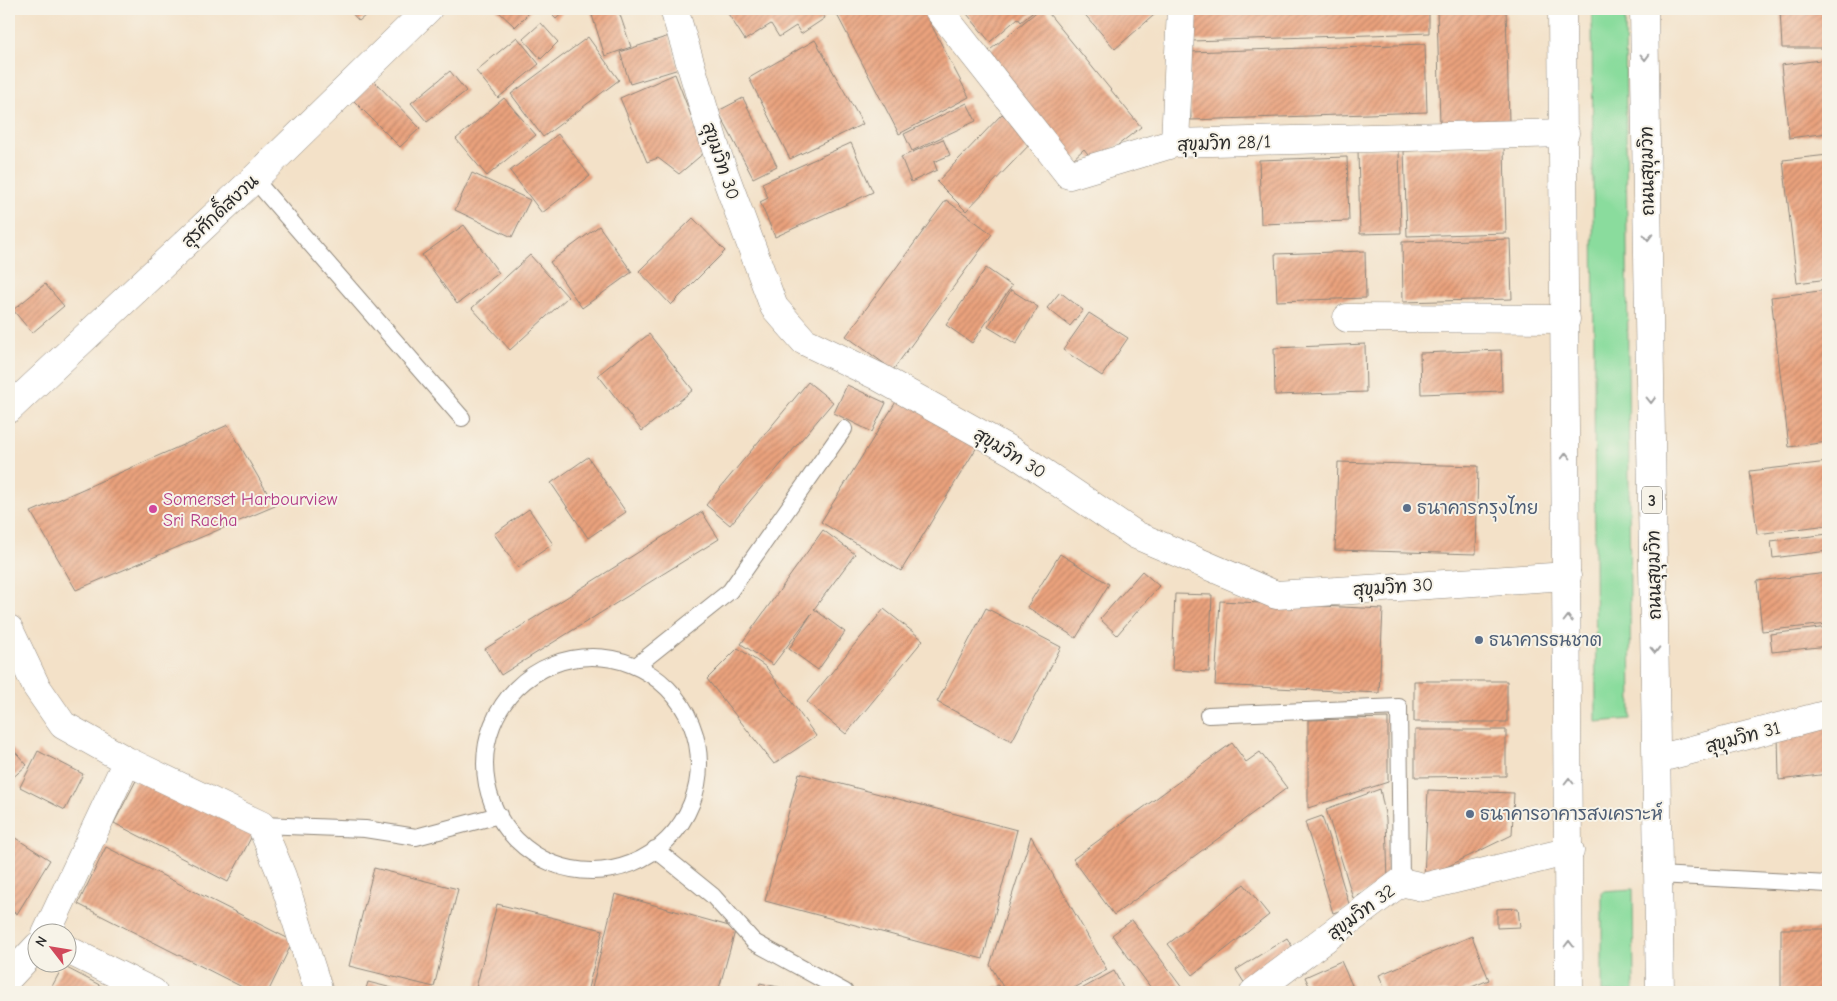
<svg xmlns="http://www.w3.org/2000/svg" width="1837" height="1001" font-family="'Comic Neue','Playpen Sans Thai',sans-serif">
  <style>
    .green { fill: #8adc9d; stroke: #5a8464 }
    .building { fill: url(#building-hatch) }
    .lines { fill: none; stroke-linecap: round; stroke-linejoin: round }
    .service-casing { stroke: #8f867a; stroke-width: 18 }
    .minor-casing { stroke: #8f867a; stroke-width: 29 }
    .tertiary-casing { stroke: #8f867a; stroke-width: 29 }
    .trunk-casing { stroke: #8f867a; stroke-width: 29 }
    .service { stroke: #fff; stroke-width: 16 }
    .minor { stroke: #fff; stroke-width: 28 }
    .tertiary { stroke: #fff; stroke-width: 28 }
    .trunk { stroke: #fff; stroke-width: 28 }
    .oneway { stroke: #a0a0a0 }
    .service-dot { fill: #5c6f8a; stroke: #f7f3e8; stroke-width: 2 }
    .hotel-dot { fill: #d1479c; stroke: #f7f3e8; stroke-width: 2 }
    .labels { text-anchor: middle; stroke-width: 4; stroke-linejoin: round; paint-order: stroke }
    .shield { fill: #f7f3e8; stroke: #686764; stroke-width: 1 }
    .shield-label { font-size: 16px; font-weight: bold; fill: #2b2b2b }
    .street-label { font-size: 18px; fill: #2b2b2b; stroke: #f7f3e8 }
    .hotel-label { font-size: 18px; fill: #b23c85; stroke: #f7f3e8; text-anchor: start }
    .service-label { font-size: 18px; fill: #4e5e75; stroke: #f7f3e8; text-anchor: start }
  </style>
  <defs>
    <pattern id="building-hatch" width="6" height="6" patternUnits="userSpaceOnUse" patternTransform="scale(1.25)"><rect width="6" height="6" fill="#eaa27d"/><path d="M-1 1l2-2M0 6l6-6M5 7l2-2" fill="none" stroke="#be8467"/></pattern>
  </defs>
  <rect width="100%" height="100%" fill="#f7f3e8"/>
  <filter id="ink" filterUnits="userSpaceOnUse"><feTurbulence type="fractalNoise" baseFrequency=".02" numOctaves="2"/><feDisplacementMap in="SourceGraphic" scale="10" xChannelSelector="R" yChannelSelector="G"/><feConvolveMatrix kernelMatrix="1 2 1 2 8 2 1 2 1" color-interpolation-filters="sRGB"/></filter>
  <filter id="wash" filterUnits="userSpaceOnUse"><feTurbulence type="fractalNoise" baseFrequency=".0096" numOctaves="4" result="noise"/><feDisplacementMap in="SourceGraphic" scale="20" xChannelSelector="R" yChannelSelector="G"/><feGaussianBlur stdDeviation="1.12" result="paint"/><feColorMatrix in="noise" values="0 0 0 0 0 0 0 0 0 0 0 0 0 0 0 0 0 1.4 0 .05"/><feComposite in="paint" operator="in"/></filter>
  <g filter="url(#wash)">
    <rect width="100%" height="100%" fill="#f3e1c8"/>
    <path class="green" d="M1592,9h33l6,710 -35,3z
      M1633,889l1,103h-32v-101z"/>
    <g id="blocks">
      <path class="building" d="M348,9h25l-14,12z
        M496,9h37l-18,18z
        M546,9h21l-11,10z
        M590,9h28l13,38 -26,9z
        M725,9h95l5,9 -24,16 -5,-8 -17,11 -8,-13 -26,16z
        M834,9h89l46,88 -70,37z
        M963,9h74l-16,13 -3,-4 -28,24z
        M1040,9h5l96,118 -46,36 -11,-14 -12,11 -87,-106z
        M1080,9h81l-46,40z
        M1192,9h237v24l-237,8z
        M1437,9h69l3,113 -69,2z
        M1780,9h48v39h-46z
        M541,23l17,19 -17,17 -18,-20z
        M669,36l10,33 -49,15 -10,-32z
        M517,37l22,27 -41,34 -22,-27z
        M588,37l31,43 -76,57 -32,-43z
        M815,40l48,84 -73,35 -41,-81z
        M1425,44l2,68 -236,8 -2,-68z
        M1828,59v74l-39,5 -8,-73z
        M450,71l16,20 -39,31 -16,-19z
        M675,74l30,78 -26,22 -21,-16 -11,4 -27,-64z
        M370,77l50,51 -20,19 -50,-50z
        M504,98l32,37 -49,41 -31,-37z
        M743,98l34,68 -24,12 -35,-67z
        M967,103l9,18 -64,30 -8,-17z
        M1002,114l30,28 -66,69 -29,-29z
        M558,134l32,42 -48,37 -32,-42z
        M943,139l7,16 -16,7 3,8 -26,12 -10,-25z
        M851,143l22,49 -98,45 -15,-35 8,-4 -6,-15z
        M1504,147l2,86 -99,3 -3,-85z
        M1399,149l2,84 -41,1 -2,-84z
        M1828,155v124l-31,4 -14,-123z
        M1347,157l2,64 -88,3 -2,-64z
        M472,173l58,27 -18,37 -57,-27z
        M946,200l46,34 -99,136 -47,-34z
        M693,218l32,33 -54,54 -32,-34z
        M464,225l35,48 -42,31 -35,-49z
        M599,226l33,46 -50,36 -32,-46z
        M1510,239l2,60 -109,3 -1,-60z
        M1365,251l1,47 -89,3 -2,-47z
        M530,255l38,42 -58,53 -38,-42z
        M986,268l26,18 -40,57 -26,-18z
        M45,284l19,22 -32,27 -19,-23z
        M1011,290l27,17 -22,37 -28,-17z
        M1828,290v152l-39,5 -18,-150z
        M1060,292l23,18 -13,16 -23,-18z
        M1089,313l39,25 -26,38 -39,-26z
        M649,334l44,56 -51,41 -44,-56z
        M1365,344l1,48 -91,3 -1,-47z
        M1501,350l1,41 -81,3 -1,-41z
        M808,382l25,20 -103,123 -24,-20z
        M847,385l39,18 -14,29 -38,-19z
        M899,397l78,50 -76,124 -80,-49z
        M228,425l47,81 -199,84 -45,-78z
        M588,457l38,55 -38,26 -37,-55z
        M1338,462l140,4 -2,88 -141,-4z
        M1828,462v63l-71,9 -7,-63z
        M529,509l24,35 -35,24 -24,-34z
        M702,512l17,27 -218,136 -16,-26z
        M823,530l32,24 -41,55 31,23 -27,38 -29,-21 23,-36 -39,52 -32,-21z
        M1828,534v17l-55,7 -2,-17z
        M1060,554l49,30 -33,54 -49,-31z
        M1142,571l17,15 -42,49 -17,-16z
        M1828,573v51l-66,7 -5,-50z
        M1175,594l37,1 -3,77 -37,-2z
        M1220,601l163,8 -4,84 -164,-8z
        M986,608l75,39 -49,94 -75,-39z
        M884,609l39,31 -77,94 -39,-32z
        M1828,627v19l-56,6 -2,-18z
        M738,648l28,19 50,69 -42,28 -67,-85z
        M1414,681h93v41h-93z
        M1388,718v64l-80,26v-88z
        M1828,720v54l-49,6 -1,-47z
        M1415,730h91v46l-91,1z
        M1232,743l14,19 14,-10 27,36 -173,127 -41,-56z
        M9,745l18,20 -18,16z
        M38,751l45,23 -18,36 -45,-23z
        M141,771l114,59 -27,52 -114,-59z
        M799,773l218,57 -34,129 -218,-58z
        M1380,789l6,30 2,63 -35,16 -27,-89z
        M1428,790l86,3 -2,42 -88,43z
        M1322,816l28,91 -17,6 -28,-91z
        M9,834l41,26 -33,54 -8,-5z
        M1031,836l76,134 -40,22h-61l-16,-27z
        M106,847l187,94 -25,51h-16l-174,-88z
        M374,868l84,21 -24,98 -85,-21z
        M1244,884l25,31 -76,60 -25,-31z
        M615,894l121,34 -18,64h-127z
        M497,904l106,26 -16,62h-112z
        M1518,908l2,19 -23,1v-19z
        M1132,920l53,72h-31l-42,-57z
        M1781,929h47v63h-47z
        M1472,936l17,44 -30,12h-73l-7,-17z
        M1287,938l10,17 -50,32 -11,-17z
        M1341,961l14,31h-43l-7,-15z
        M63,966l50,26h-64z
        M1114,971l11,21h-49z
        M368,982l40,10h-43z
        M760,983l36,8v1h-38z
        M998,985l4,7h-17z
        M1492,986v6h-15z"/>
    </g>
  </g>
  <g filter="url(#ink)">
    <use href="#blocks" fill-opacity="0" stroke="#8f867a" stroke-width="1"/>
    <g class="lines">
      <defs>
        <path id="service" d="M254,179l208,239
          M485 764a107 107 0 1 1 214 0a107 107 0 1 1-214 0Z
          M636,666l94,-75 114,-162
          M1208,715l191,-8 2,175
          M261,825l104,4 51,8 83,-22
          M655,849l58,47 41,46 91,50
          M1658,875l170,9"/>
        <path id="minor" d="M674,9l44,147 56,151 30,34 73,35 136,76 123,83 140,60 291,-19
          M938,9l131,166 106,-32 390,-10
          M1175,143l6,-134
          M1347,318l219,1
          M9,629l27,57 27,39 64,36 134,64 21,51 37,116
          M1657,759l171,-45
          M46,934l81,-173
          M68,950l85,42
          M9,977l29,-31
          M1254,992l147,-110 22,5 147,-36"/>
        <path id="tertiary" d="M9,409l245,-230 174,-170"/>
        <path id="trunk" d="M1562,9l7,983
          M1644,9l16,983"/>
      </defs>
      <use href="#service" class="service-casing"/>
      <use href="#minor" class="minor-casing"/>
      <use href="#tertiary" class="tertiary-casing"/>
      <use href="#trunk" class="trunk-casing"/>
      <use href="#service" class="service"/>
      <use href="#minor" class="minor"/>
      <use href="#tertiary" class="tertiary"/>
      <use href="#trunk" class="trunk"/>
    </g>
    <defs><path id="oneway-chevron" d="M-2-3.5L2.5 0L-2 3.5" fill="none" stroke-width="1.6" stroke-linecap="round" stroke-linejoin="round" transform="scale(1.25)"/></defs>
    <g class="oneway">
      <use href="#oneway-chevron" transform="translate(1645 57) rotate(89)"/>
      <use href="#oneway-chevron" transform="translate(1648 237) rotate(89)"/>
      <use href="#oneway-chevron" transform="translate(1651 400) rotate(89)"/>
      <use href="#oneway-chevron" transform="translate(1566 456) rotate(-90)"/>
      <use href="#oneway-chevron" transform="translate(1568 619) rotate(-90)"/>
      <use href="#oneway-chevron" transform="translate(1655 650) rotate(89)"/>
      <use href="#oneway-chevron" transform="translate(1569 781) rotate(-90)"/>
      <use href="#oneway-chevron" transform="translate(1569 944) rotate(-90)"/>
    </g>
  </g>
  <g class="service-dot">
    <circle cx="1407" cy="508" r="5"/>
    <circle cx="1479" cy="640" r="5"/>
    <circle cx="1470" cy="814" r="5"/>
  </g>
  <circle class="hotel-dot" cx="153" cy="509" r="5"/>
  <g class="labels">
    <rect class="shield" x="1642" y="486.5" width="20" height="27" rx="4"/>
    <g class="shield-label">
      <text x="1652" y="506">3</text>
    </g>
    <g class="street-label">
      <text transform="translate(1224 143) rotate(-2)" y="6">สุขุมวิท 28/1</text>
      <text transform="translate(721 161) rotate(71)" y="6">สุขุมวิท 30</text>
      <text transform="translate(1647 171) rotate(-91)" y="6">ถนนสุขุมวิท</text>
      <text transform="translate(220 211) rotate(-43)" y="6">สุรศักดิ์สงวน</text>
      <text transform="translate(1010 453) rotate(31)" y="6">สุขุมวิท 30</text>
      <text transform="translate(1654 575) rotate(-91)" y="6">ถนนสุขุมวิท</text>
      <text transform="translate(1393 587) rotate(-4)" y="6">สุขุมวิท 30</text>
      <text transform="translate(1743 737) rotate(-15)" y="6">สุขุมวิท 31</text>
      <text transform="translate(1361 912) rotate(-37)" y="6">สุขุมวิท 32</text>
    </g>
    <g class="hotel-label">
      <text x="163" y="505">Somerset Harbourview<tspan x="163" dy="21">Sri Racha</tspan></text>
    </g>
    <g class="service-label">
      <text x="1417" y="514">ธนาคารกรุงไทย</text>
      <text x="1489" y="646">ธนาคารธนชาต</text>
      <text x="1480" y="820">ธนาคารอาคารสงเคราะห์</text>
    </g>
  </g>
  <rect width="1837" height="1001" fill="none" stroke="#f7f3e8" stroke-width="30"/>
  <g transform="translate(52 948) rotate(301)"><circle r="24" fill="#f7f3e8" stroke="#a5a39c"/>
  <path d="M0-4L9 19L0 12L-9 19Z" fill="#d1495b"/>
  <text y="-8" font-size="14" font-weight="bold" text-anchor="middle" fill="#2b2b2b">N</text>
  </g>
</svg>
